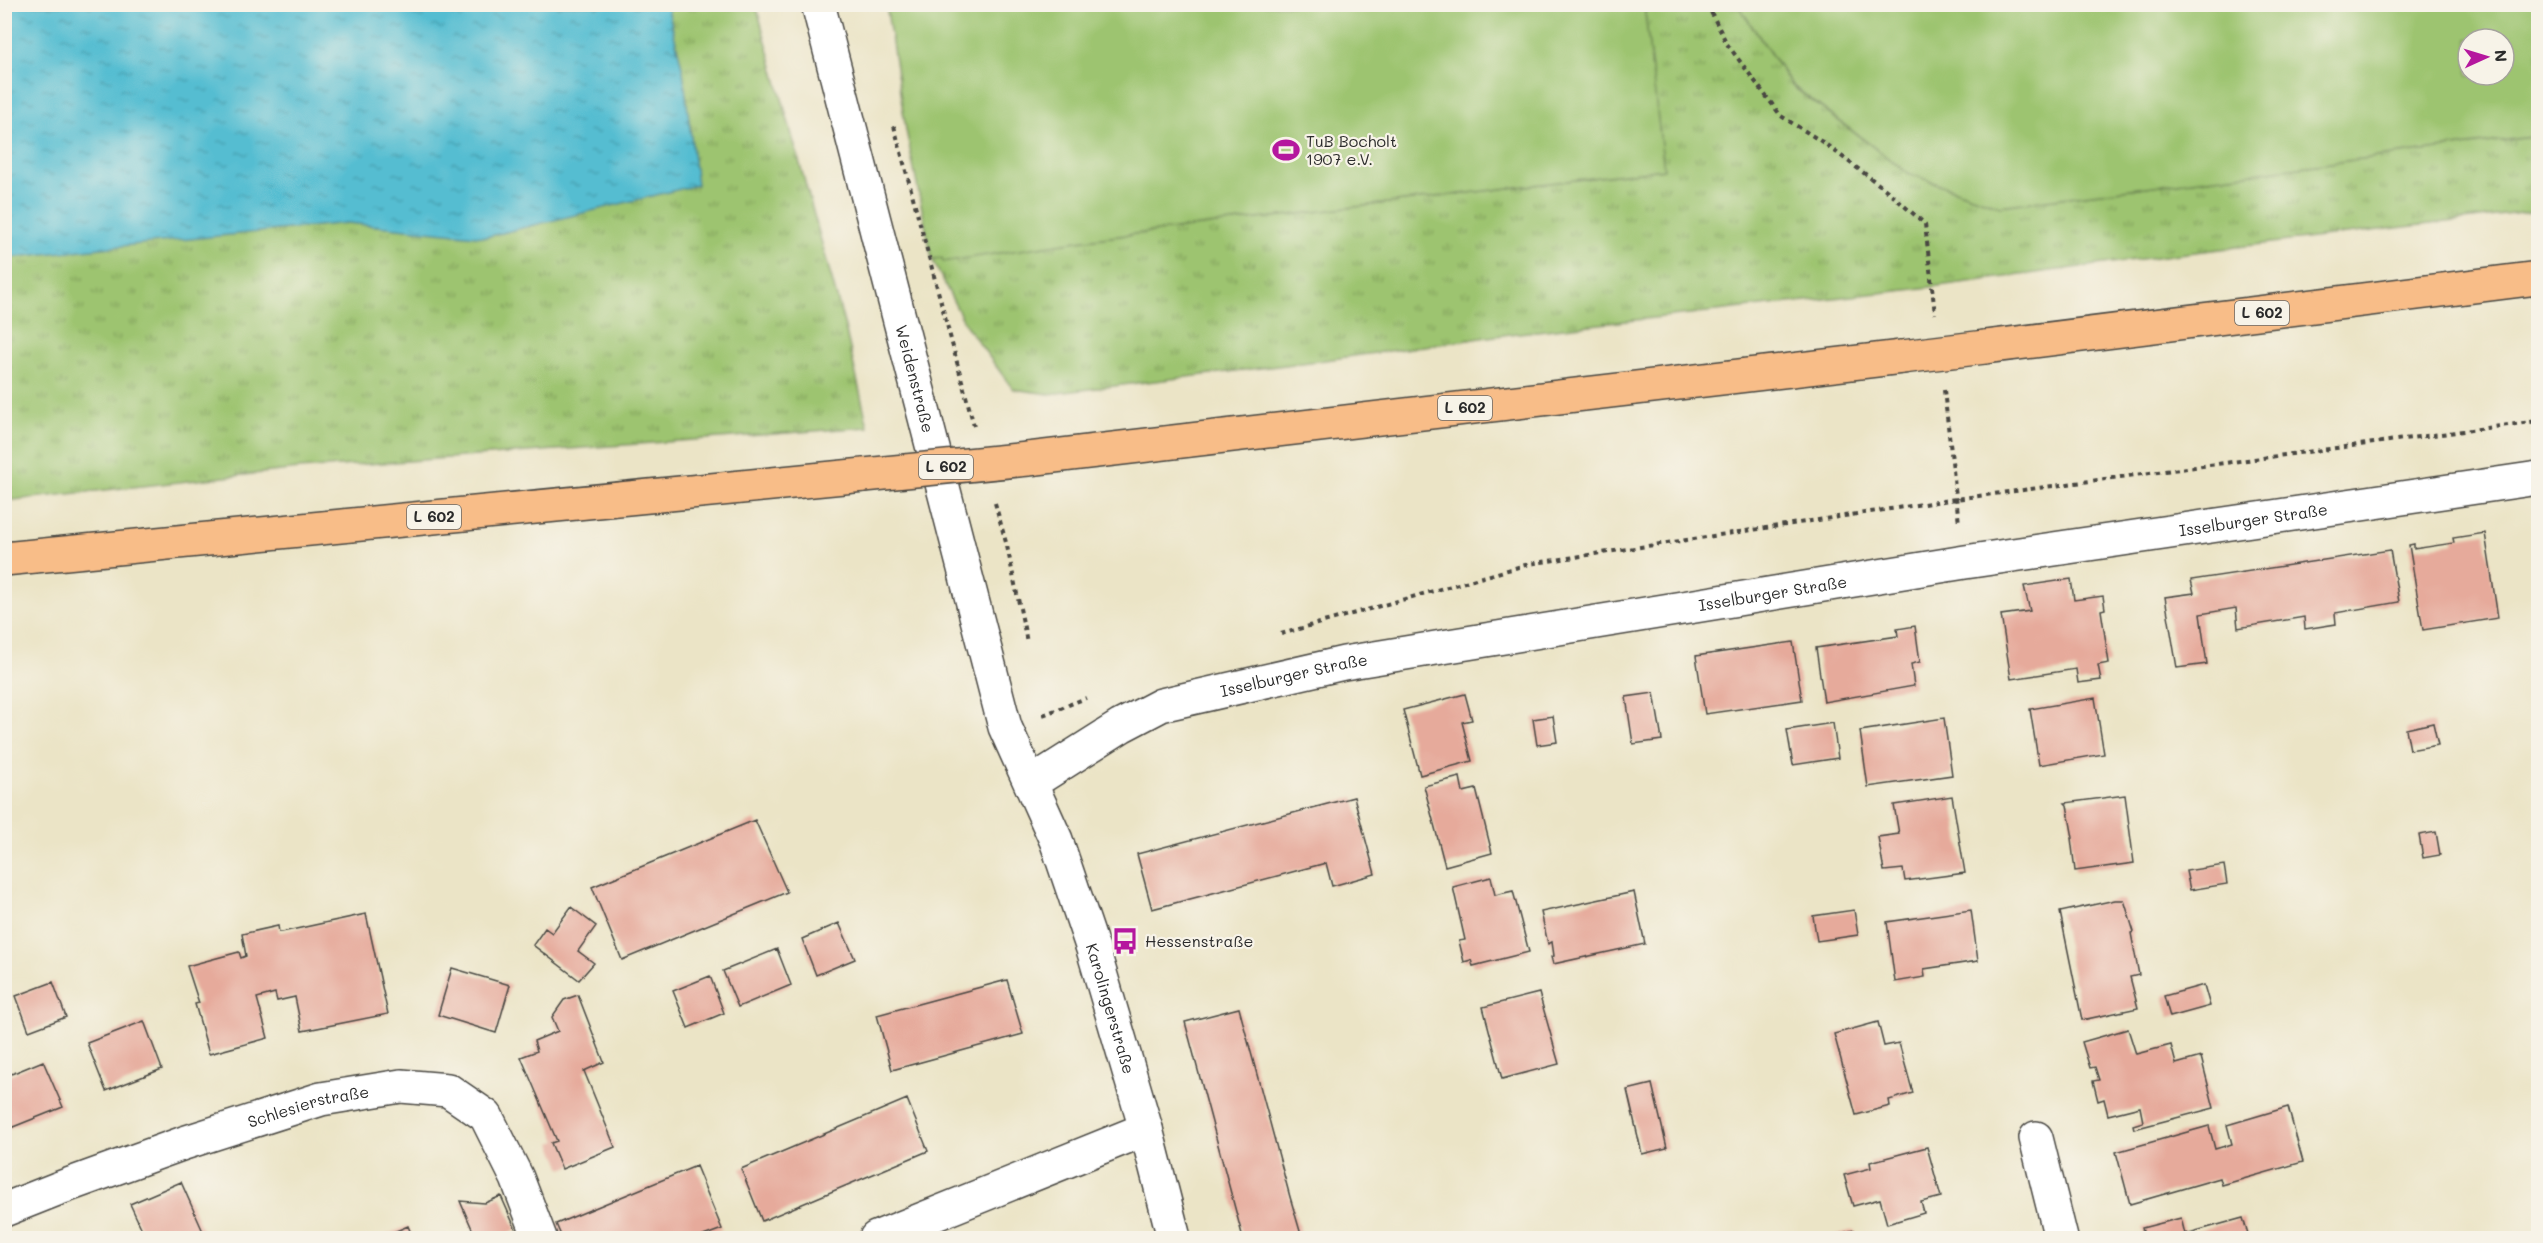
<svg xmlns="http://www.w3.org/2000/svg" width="2543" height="1243" font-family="Mali,sans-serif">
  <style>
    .grass { fill: url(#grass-tufts); stroke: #64784e; stroke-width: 1.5 }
    .park { fill: #9dc470; stroke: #64784e; stroke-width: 1.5; fill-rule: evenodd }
    .water { fill: url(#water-ripples); stroke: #40747e; stroke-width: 1.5 }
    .building { fill: #e6aa9b }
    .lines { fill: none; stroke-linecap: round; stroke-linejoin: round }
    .minor-casing { stroke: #484742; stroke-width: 36 }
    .major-casing { stroke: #484742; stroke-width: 36 }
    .path { stroke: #484742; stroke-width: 4; stroke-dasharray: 4.5 4.5; stroke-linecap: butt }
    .minor { stroke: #fff; stroke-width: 33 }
    .major { stroke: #f8bd88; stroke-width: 33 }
    .major-bridge-casing { stroke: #484742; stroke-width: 36; stroke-linecap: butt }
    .major-bridge { stroke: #f8bd88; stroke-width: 33 }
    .labels { text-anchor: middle; stroke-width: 4.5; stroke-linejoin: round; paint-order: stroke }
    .shield { fill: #f7f3e8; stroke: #686764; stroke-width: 1.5 }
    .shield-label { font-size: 15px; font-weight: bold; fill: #2b2b2b }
    .poi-label { font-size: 16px; fill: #2b2b2b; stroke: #f7f3e8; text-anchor: start }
    .street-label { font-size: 16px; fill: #2b2b2b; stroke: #f7f3e8 }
  </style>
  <defs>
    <pattern id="grass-tufts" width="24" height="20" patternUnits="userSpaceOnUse" patternTransform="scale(1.5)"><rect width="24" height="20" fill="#9dc470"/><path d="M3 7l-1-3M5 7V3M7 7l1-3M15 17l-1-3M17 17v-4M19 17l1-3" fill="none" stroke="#809f5c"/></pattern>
    <pattern id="water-ripples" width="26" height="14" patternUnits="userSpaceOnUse" patternTransform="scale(1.5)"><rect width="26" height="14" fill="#54bdd1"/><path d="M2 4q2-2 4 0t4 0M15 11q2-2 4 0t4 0" fill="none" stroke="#469aaa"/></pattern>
  </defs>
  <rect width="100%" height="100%" fill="#f7f3e8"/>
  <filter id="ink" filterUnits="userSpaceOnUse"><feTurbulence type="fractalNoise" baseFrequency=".0167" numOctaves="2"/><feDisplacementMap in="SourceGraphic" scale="12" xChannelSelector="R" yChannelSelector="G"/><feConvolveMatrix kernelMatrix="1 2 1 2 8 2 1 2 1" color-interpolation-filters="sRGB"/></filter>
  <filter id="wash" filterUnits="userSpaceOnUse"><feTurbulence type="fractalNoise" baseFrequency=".008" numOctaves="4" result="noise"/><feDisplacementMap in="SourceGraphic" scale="24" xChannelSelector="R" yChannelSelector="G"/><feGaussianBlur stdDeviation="1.35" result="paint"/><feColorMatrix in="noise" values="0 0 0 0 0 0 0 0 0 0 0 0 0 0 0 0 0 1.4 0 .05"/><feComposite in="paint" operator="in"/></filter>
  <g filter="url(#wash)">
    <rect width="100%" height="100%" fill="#ebe4c6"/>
    <path class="grass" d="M4,5h752l89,322 23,100 -569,42 -294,32z
      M1644,5h94l54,81 116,87 92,33 538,-70v75l-351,42 -272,36 -405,45 -192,27 -269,33 -36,-5 -48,-65 -33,-65 731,-90z"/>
    <path class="park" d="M886,5h758l20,164 -587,72 -134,21 -1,-4 -10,1 -26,-129z
      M1738,5h800v131l-538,70 -92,-33 -116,-88zM2468,39h36v36h-36z"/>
    <path class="water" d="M4,5h663l16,66 14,114 -211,52 -139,-14 -342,35z"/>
    <g id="blocks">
      <path class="building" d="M2485,533l13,85 -75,12 -14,-85 5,-1v5l40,-6 -1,-5z
        M2390,550l9,52 -64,11 1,11 -31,5 -1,-12 -66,11 -2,-20 -36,6 7,50 -30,4 -12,-71 29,-4 -3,-13z
        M2071,579l3,21 29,-4 2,13 -4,1 8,53 -11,2 3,15 -23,3 -2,-14 -65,10 -10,-64 29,-4 -6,-25z
        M1915,626l5,36 -9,2 3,22 -90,16 -8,-54 82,-12 -1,-7z
        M1793,642l9,58 -97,14 -9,-58z
        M1654,693l8,47 -29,4 -7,-47z
        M1465,694l7,26 -10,2 10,39 -52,14 -17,-65z
        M2095,698l9,56 -65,11 -9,-56z
        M1553,716l4,26 -20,3 -4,-26z
        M1944,718l8,57 -84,12 -8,-56z
        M1833,723l5,35 -45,7 -6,-35z
        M2433,723l5,22 -28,5 -4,-21z
        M1460,777l3,15 13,-3 16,64 -47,13 -21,-80z
        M2125,795l9,68 -59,8 -4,-33h2l-6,-33 -2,-2z
        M1952,796l13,77 -60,8 -2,-12 -19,2 -6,-34 21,-3 -5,-29z
        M1354,797l21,77 -43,12 -6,-23 -174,46 -15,-55z
        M755,820l32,72 -165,68 -30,-73z
        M2436,832l4,23 -17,3 -4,-23z
        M2224,865l3,19 -37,6 -4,-19z
        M1491,877l4,18 18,-4 16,61 -56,14 -2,-6 -7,2 -5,-21 6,-1 -12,-53z
        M1634,892l11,52 -92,20 -2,-7 3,-1 -2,-14 -4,2 -7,-32z
        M2115,900h9l10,32 -3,1 8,42 -9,2 8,31 -56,12 -22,-108z
        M571,907l25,19 -18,25 16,12 -15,17 -46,-35 12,-17 7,5z
        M1854,910l4,25 -41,6 -4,-25z
        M1971,910l7,51 -54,8 1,8 -30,5 -8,-60z
        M366,914l22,100 -86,17 -7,-34 -18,4 -2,-8 -18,5 11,40 -59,16 -14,-50 4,-1 -12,-37 52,-14 2,6 5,-2 -4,-22 36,-8 1,6h3z
        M839,923l16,36 -39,16 -14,-36z
        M777,949l14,36 -53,22 -15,-36z
        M452,968l58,17 -14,48 -58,-18z
        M710,976l14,37 -36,15 -15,-37z
        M1007,980l16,54 -131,36 -15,-55z
        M53,982l13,35 -37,14 -13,-35z
        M2204,985l6,21 -40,11 -6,-21z
        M1539,993l20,71 -57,15 -19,-72z
        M578,995l26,67 -20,9 31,76 -53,22 -11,-26 6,-2 -36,-84 16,-6 -3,-10 24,-10 -6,-14 12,-17z
        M1239,1008l51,189 12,41h-59l-58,-216z
        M144,1021l18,48 -56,22 -19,-48z
        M1878,1022l6,24 15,-3 14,50 -24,7 1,6 -34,9 -22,-81z
        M2128,1029l8,25 35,-9 5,19 25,-7 13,51 -80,21 -1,-4 10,-3 -3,-15 -32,8 -4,-16 -6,2 -5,-20 6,-1 -4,-13 -5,1 -8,-26z
        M43,1061l20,46 -55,22 -4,-9v-43z
        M1652,1084l15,64 -25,6 -15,-64z
        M907,1099l21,52 -166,70 -21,-52z
        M2288,1107l15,55 -81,23 -2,-7 -90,26 -14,-52 93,-26 6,23 17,-5 -5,-19z
        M1927,1147l14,50 -20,5 3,11 -37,11 -7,-25 -27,7 -9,-31 27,-7 -1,-6z
        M696,1166l26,63 -24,9h-14l-1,-3 -8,3h-113l-6,-14z
        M181,1182l24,54 -5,2h-54l-16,-34z
        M501,1196l15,34 -17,8h-23l-16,-37 25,2z
        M2181,1218l4,16 58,-16 6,20h-104l-3,-10z
        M408,1226l5,12h-34l10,-4z
        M1854,1230l3,8h-31z"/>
    </g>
  </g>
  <g filter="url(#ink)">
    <use href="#blocks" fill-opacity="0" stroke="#484742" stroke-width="1.5"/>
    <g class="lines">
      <defs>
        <g id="minor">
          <path id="s1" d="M818,4l187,723 51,113 37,109 53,180 28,109"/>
          <path id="s2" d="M1031,783l90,-57 40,-21 183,-42 621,-101 573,-84"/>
          <path d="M2036,1138l25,100"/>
          <path id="s3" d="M4,1210l53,-21 127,-46 137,-44 80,-13 47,4 38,26 31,62 23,60"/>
          <path d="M876,1238l270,-109"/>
        </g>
        <path id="major" d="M1985,347l553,-69
          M1028,459l874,-102
          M4,559l860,-84"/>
      </defs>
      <use href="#minor" class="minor-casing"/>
      <use href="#major" class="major-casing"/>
      <path class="path" d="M1707,4l20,40 54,72 43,27 61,46 40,35 10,90
        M894,126l80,300
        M1944,390l15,133
        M995,503l12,43 20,96
        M1281,634l248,-70 427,-65 582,-78
        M1043,715l43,-17"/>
      <use href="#minor" class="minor"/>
      <use href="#major" class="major"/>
      <defs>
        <path id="major-bridge" d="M1902,357l83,-10
          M864,475l164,-16"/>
      </defs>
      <use href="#major-bridge" class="major-bridge-casing"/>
      <use href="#major-bridge" class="major-bridge"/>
    </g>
  </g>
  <defs>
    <symbol id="stadium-bare" viewBox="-9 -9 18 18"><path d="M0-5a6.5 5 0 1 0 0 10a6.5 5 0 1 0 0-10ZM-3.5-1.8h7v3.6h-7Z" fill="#b5179e" stroke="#f7f3e8" stroke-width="2.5" paint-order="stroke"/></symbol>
    <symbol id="bus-bare" viewBox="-9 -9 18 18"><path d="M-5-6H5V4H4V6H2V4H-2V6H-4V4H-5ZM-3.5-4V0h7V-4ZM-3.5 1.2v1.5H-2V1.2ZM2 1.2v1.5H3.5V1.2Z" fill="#b5179e" stroke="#f7f3e8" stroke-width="2.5" paint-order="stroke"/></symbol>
  </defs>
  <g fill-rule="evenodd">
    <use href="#stadium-bare" x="1267" y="131" width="38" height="38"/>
    <use href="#bus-bare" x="1106" y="922" width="38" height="38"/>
  </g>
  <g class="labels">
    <g class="shield">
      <rect x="2235" y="301" width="54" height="24" rx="4.5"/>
      <rect x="1438" y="396" width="54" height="24" rx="4.5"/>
      <rect x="919" y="455" width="54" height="24" rx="4.5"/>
      <rect x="407" y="505" width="54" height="24" rx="4.5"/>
    </g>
    <g class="shield-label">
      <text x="2262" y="318">L 602</text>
      <text x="1465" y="413">L 602</text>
      <text x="946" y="472">L 602</text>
      <text x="434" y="522">L 602</text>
    </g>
    <g class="poi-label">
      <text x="1306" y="147">TuB Bocholt<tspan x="1306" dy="18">1907 e.V.</tspan></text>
      <text x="1145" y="947">Hessenstraße</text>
    </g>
    <g class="street-label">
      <text dy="6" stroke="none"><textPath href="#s1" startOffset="387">Weidenstraße</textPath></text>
      <text dy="6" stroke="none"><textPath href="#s2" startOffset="1260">Isselburger Straße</textPath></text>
      <text dy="6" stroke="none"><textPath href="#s2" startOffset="774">Isselburger Straße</textPath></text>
      <text dy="6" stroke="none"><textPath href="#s2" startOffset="288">Isselburger Straße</textPath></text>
      <text dy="6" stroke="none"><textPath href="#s1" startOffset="1048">Karolingerstraße</textPath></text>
      <text dy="6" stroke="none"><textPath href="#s3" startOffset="322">Schlesierstraße</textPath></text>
    </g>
  </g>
  <rect width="2543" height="1243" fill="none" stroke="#f7f3e8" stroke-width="24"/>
  <g transform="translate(2486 57) rotate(86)"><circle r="28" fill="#f7f3e8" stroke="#a5a39c" stroke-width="1.5"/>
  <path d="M0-4.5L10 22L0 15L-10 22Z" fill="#b5179e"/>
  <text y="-9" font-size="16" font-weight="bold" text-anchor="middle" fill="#2b2b2b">N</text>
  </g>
</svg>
